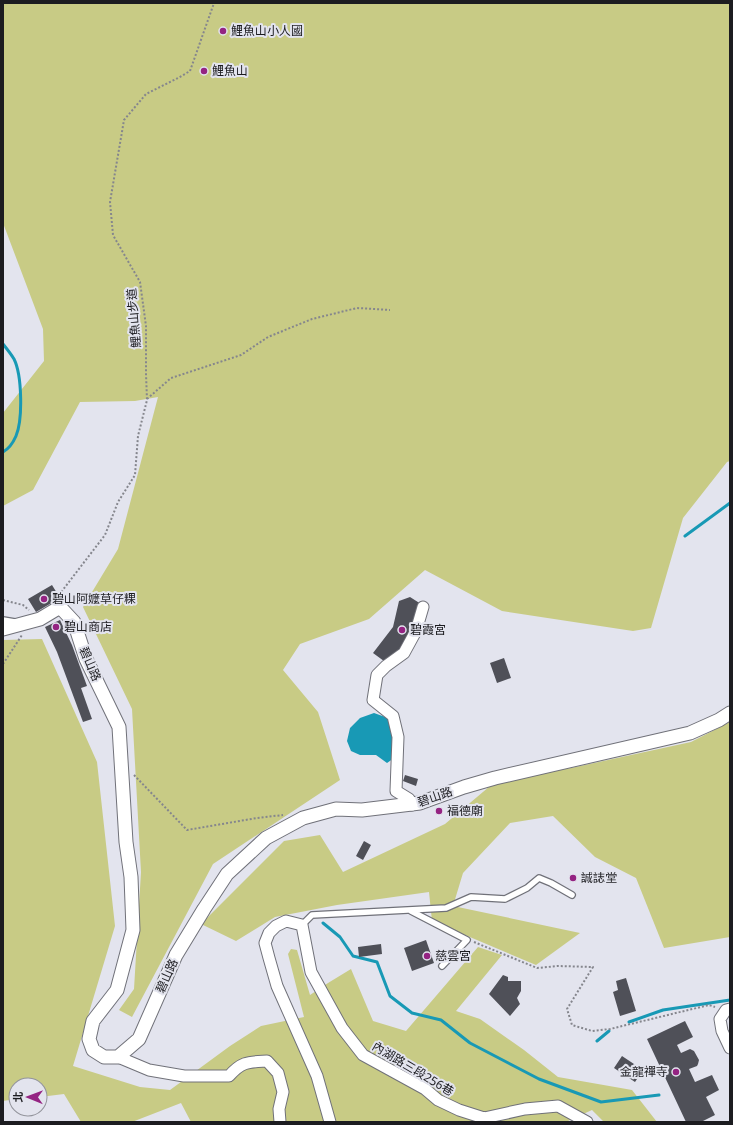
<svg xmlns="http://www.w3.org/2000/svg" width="733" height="1125" font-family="'Noto Sans','Noto Sans TC',sans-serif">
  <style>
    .green { fill: #c8cb85 }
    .water { fill: #1899b5 }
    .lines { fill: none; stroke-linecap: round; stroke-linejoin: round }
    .stream { stroke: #1899b5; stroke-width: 3 }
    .building { fill: #4f5058 }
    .service-casing { stroke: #707179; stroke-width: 8 }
    .minor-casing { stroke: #707179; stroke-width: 13 }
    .tertiary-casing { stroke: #707179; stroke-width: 15 }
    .path { stroke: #85868d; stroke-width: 2; stroke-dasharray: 2 2; stroke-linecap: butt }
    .service { stroke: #fff; stroke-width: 5.5 }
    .minor { stroke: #fff; stroke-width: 11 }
    .tertiary { stroke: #fff; stroke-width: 13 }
    .poi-dot { fill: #942382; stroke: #e3e4ee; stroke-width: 1.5 }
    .labels { text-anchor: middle; stroke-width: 4; stroke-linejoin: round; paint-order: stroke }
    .poi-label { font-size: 12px; fill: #1c1c20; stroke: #e3e4ee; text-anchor: start }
    .street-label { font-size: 12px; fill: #1c1c20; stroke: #e3e4ee }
  </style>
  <rect width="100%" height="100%" fill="#e3e4ee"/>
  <path class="green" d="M3,3h727v458l-3,1 -44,56 -32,110 -18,3 -131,-20 -77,-41 -56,49 -69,25 -17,26 35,42 22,68 -127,84 -81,153 -13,-7 15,-21 7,-117 -9,-163 -49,-102 35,-58 40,-152 -23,4 -55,1 -47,88 -30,16v-93l41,-52 -1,-32 -40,-106z
    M42,639l55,123 18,164 -42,140 67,21 30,3 60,-44 31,-20 43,-9 -16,-63 3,-5 6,1 13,45 18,-12 23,-14 22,52 33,10 72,-84 24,8 -46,56 24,8 44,31 34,27 74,13 25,32h-53l-12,-12 -24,11v1h-377l-10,-19 -49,19h-51l-17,-28 -24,3v-12h-24v14l-13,2v-461z
    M730,722v215l-66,11 -28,-70 -41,-21 -42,-41 -43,7 -47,50 -10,33 127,27 -44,32 -104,-44 -3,-29 -92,13 -62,12 -39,24 -35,-17 83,-83 36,-6 23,37 102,-48 51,-43 75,-13 120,-26z"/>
  <path class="water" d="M374,713l14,5 9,38 -10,7 -11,-8h-16l-9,-4 -4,-10 3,-13 10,-10z"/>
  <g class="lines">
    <path class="stream" d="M3,344c4,5 8,10 11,15 8,16 9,60 2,77 -3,7 -6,12 -13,16
      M685,536l45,-33
      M323,923l17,14 13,19 24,6 13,34 22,17 29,7 29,23 69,36 62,23 58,-7
      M629,1022l34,-12 67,-10
      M597,1041l12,-10"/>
  </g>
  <path class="building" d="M52,585l8,13 -24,14 -8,-13z
    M410,597l11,7 -18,46 -15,14 -15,-11 20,-26 6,-26z
    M60,620l12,25 15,41 -6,2 11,31 -9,3 -26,-70 -12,-25z
    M504,658l7,20 -14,5 -7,-20z
    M405,775l13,4 -2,7 -13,-5z
    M364,841l7,4 -8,15 -7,-4z
    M426,940l8,23 -22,8 -8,-23z
    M381,944l1,10 -23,3 -1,-10z
    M503,975l5,2v4h13v10l-4,7 3,6 -10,12 -21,-22z
    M626,978l10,33 -16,5 -7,-24 5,-2 -2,-9z
    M685,1021l8,16 -16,8 4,8 9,-4 4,2 5,9 -1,4 -1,2 -8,3 6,13 17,-7 7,15 -13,7 9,18 -14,7h-15l-39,-83z
    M622,1056l21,14 -8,12 -21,-14z"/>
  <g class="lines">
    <defs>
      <path id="service" d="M3,620l12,2
        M411,911l56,29 -25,26
        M302,925l10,-10 134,-7 25,-11 34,2 22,-11 12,-10 12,5 21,12"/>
      <path id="minor" d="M412,805l-3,-6 -13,-8 2,-54 -5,-21 -20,-16 4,-25 9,-9 18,-13 12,-22 7,-24
        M730,1009l-4,1 -6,9 2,12 8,17
        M118,1057l31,13 35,6h45c13,-15 20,-14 38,-15l11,12 5,19 -4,17 1,13
        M330,1122l-13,-46 -40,-90 -8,-28 -4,-15 4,-10 7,-7 10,-5 16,4 9,47 31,56 21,27 62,34 13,11 21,10 25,8 41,-9 33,-3 29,16"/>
      <path id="tertiary" d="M3,629l37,-10 20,-12 14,15 12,37 33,68 7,115 5,35 2,53 -16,60 -24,31 -4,18 4,11 11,7h14l21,-18 37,-84 28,-46 23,-35 39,-36 37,-20 33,-9 26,1 58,-7 44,-16 31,-9 195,-45 29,-13 11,-7"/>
    </defs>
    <use href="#service" class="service-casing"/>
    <use href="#minor" class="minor-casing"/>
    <use href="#tertiary" class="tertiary-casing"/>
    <path class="path" d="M147,399l24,-21 70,-23 27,-18 44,-18 45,-11 33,2
      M61,596l1,-5 43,-56 13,-33 17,-27 3,-39 9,-36 -1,-26v-48l-6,-44 -27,-47 -3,-33 14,-82 22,-26 32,-16 12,-7 24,-68
      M3,600l20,5 6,5
      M3,664l19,-29
      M134,775l53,55 70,-12 26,-3
      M474,942l63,26 21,-2 35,1 -26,42 5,16 20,6 18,-2 99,-24 6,2"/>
    <use href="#service" class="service"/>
    <use href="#minor" class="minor"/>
    <use href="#tertiary" class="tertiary"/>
  </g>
  <g class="poi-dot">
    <circle cx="223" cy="31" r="4"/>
    <circle cx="204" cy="71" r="4"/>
    <circle cx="44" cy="599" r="4"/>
    <circle cx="56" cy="627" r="4"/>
    <circle cx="402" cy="630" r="4"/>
    <circle cx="439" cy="811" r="4"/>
    <circle cx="573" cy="878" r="4"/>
    <circle cx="427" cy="956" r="4"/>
    <circle cx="676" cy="1072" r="4"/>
  </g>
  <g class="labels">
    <g class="poi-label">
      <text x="231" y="35">鯉魚山小人國</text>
      <text x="212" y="75">鯉魚山</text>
      <text x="52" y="603">碧山阿嬤草仔粿</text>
      <text x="64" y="631">碧山商店</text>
      <text x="410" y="634">碧霞宮</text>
      <text x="447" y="815">福德廟</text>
      <text x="581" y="882">誠誌堂</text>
      <text x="435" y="960">慈雲宮</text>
      <text x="668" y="1076" text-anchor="end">金龍禪寺</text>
    </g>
    <g class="street-label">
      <text transform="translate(134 318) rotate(-95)" y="4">鯉魚山步道</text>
      <text transform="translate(90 664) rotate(67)" y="4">碧山路</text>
      <text transform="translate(435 797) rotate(-19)" y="4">碧山路</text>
      <text transform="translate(167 976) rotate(-66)" y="4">碧山路</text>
      <text transform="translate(413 1069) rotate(31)" y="4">內湖路三段256巷</text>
    </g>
  </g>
  <rect width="733" height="1125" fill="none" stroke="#1c1c20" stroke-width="8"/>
  <g transform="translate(28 1097) rotate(271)"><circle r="19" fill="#e3e4ee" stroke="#93949c"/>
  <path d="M0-3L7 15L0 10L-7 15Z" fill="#942382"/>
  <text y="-6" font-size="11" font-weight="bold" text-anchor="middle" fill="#1c1c20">北</text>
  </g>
</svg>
